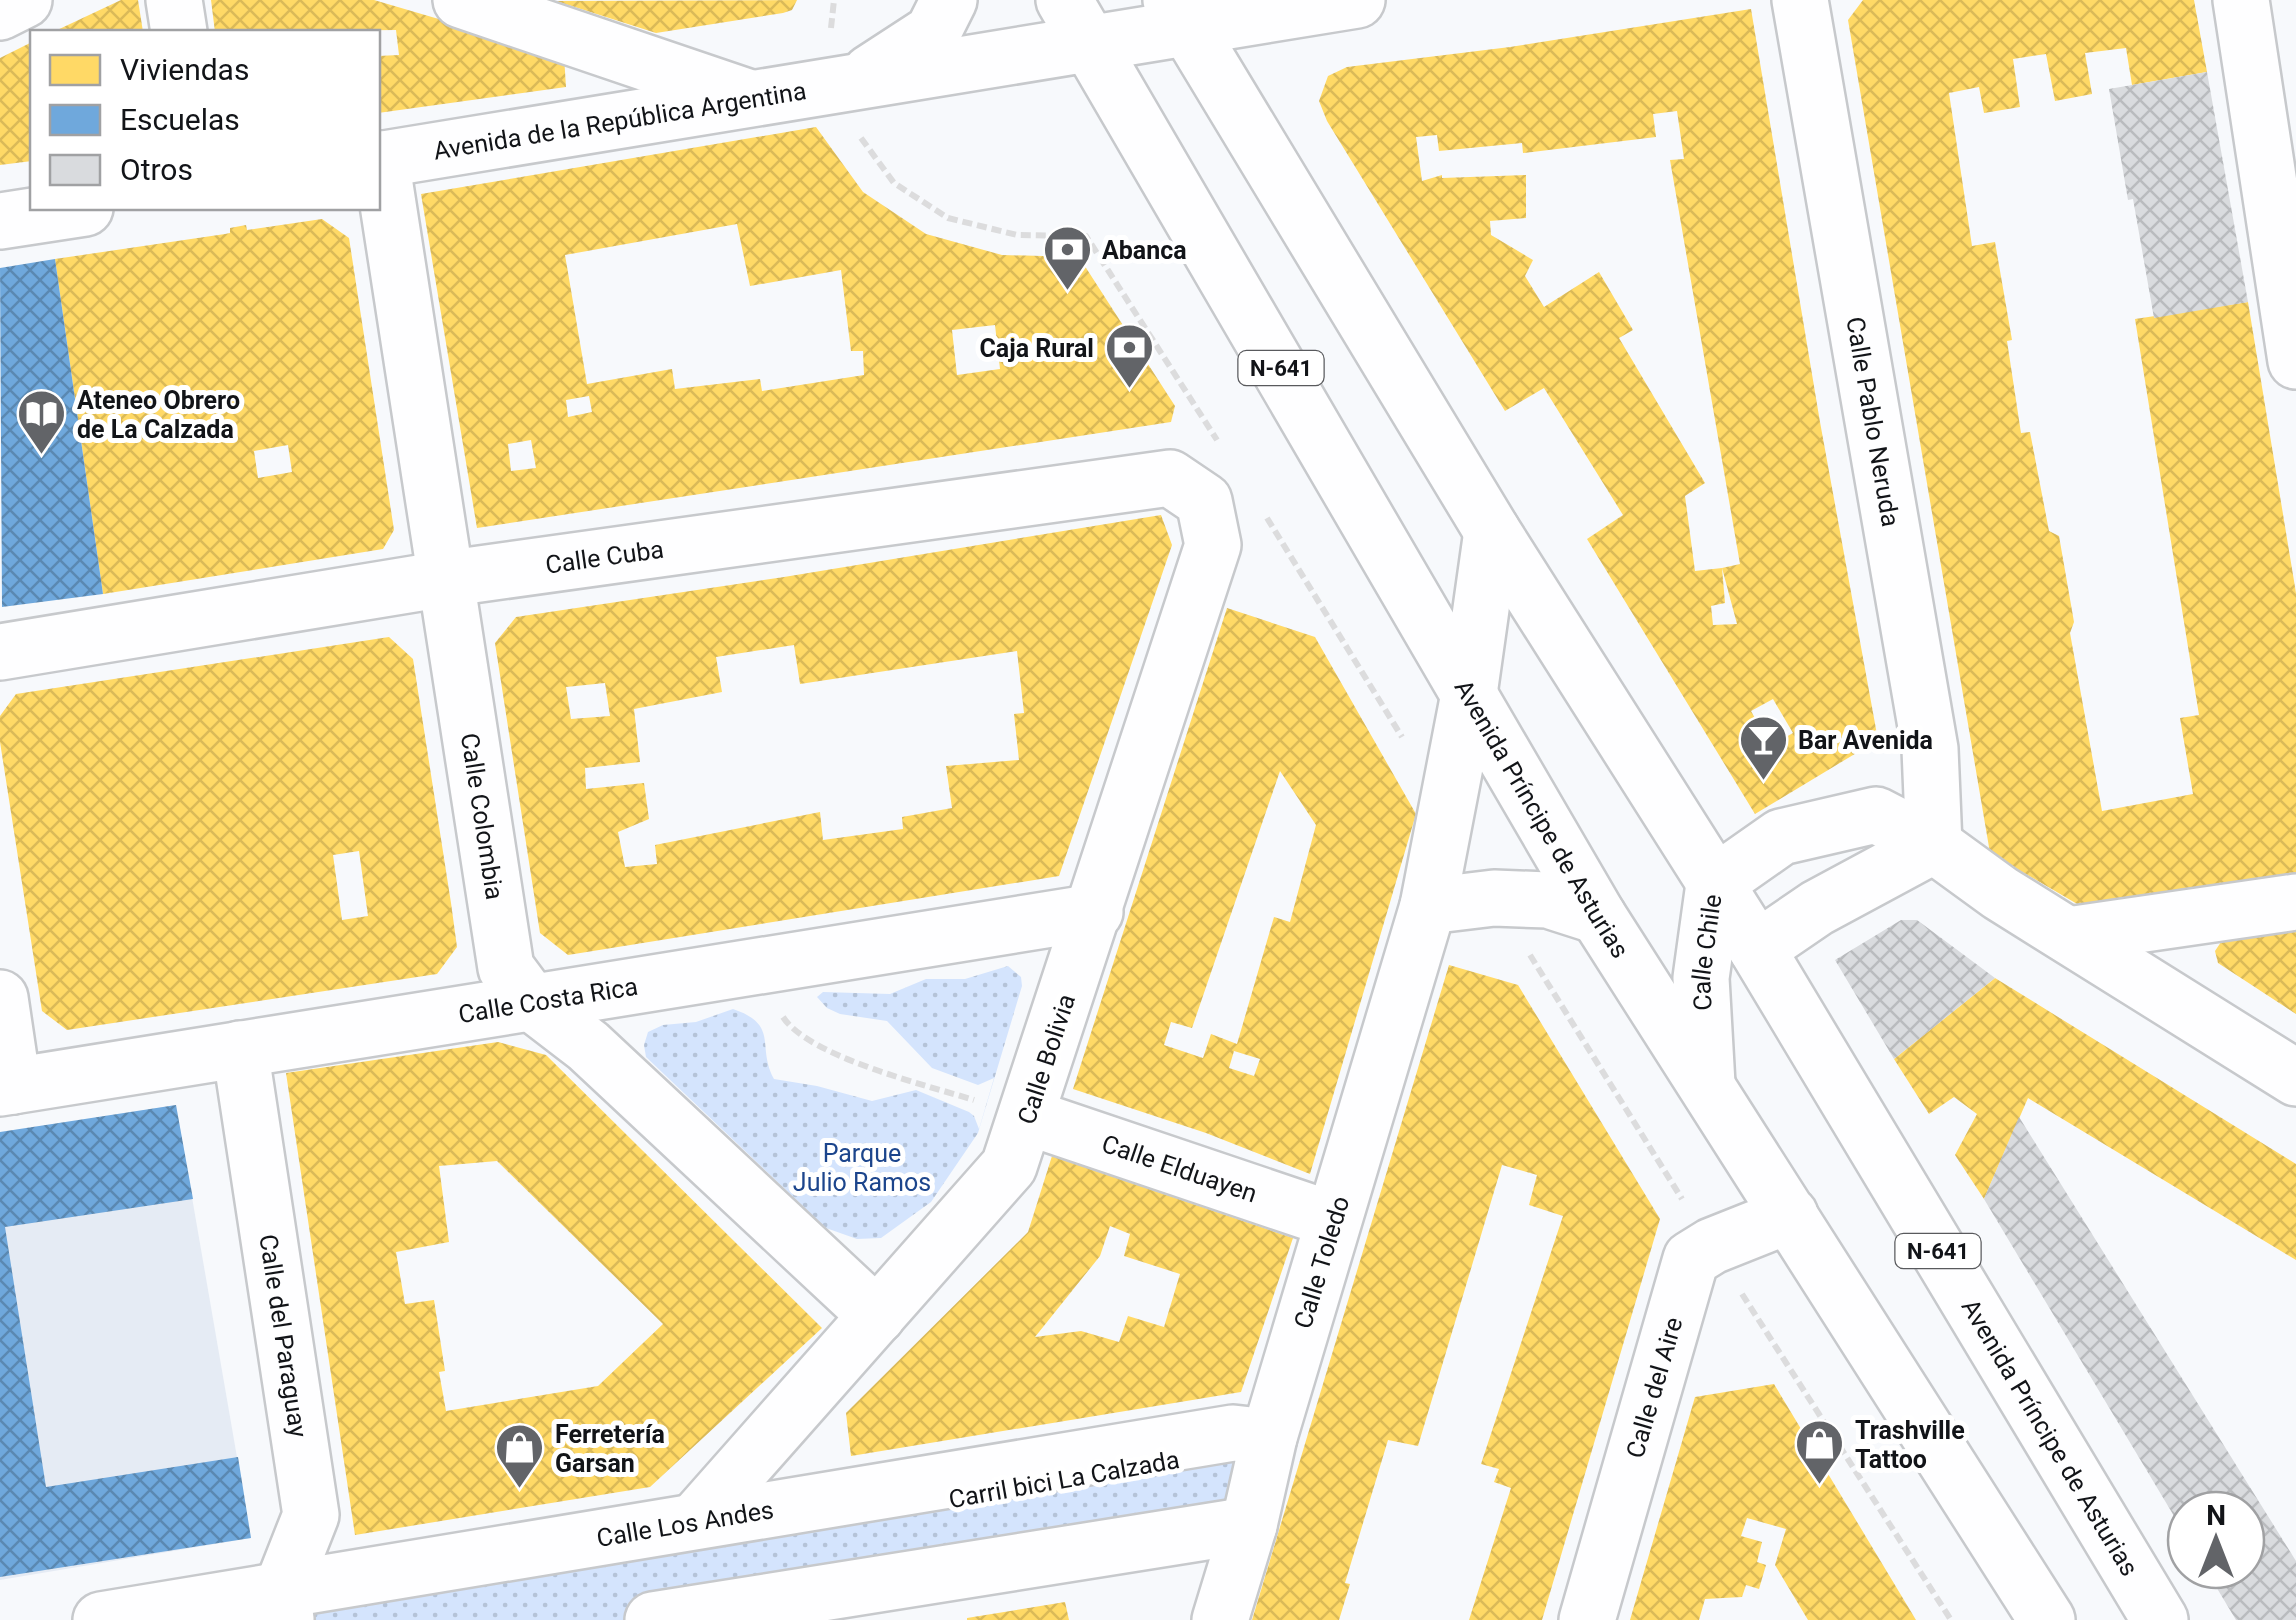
<svg xmlns="http://www.w3.org/2000/svg" width="2296" height="1620" font-family="Roboto,sans-serif">
  <style>
    .built { fill: #e5ebf4 }
    .grass { fill: url(#grass-dots) }
    .homes { fill: url(#homes-cross-hatch); fill-rule: evenodd }
    .schools { fill: url(#schools-cross-hatch) }
    .building { fill: url(#building-cross-hatch) }
    .lines { fill: none; stroke-linecap: round; stroke-linejoin: round }
    .street-casing { stroke: #c7c9cc; stroke-width: 60 }
    .secondary-casing { stroke: #c7c9cc; stroke-width: 60 }
    .highway-casing { stroke: #c7c9cc; stroke-width: 60 }
    .path { stroke: #dcdcdd; stroke-width: 6; stroke-dasharray: 10 5; stroke-linecap: butt }
    .street { stroke: #fefeff; stroke-width: 55 }
    .secondary { stroke: #fefeff; stroke-width: 55 }
    .highway { stroke: #fefeff; stroke-width: 55 }
    .labels { text-anchor: middle; stroke-width: 10; stroke-linejoin: round; paint-order: stroke }
    .shield { fill: #fff; stroke: #595a5d; stroke-width: 2.5 }
    .shield-label { font-size: 22px; font-weight: bold; fill: #121418 }
    .street-label { font-size: 25px; fill: #121418; stroke: #fff }
    .poi-label { font-size: 25px; font-weight: bold; fill: #121418; stroke: #fff; text-anchor: start }
    .park-label { font-size: 25px; fill: #1c458c; stroke: #fff }
  </style>
  <defs>
    <pattern id="grass-dots" width="8" height="8" patternUnits="userSpaceOnUse" patternTransform="scale(2.5)"><rect width="8" height="8" fill="#d4e4fd"/><path d="M2 2h.1M6 6h.1" fill="none" stroke="#b5c3d8" stroke-width="1.8" stroke-linecap="round"/></pattern>
    <pattern id="homes-cross-hatch" width="8" height="8" patternUnits="userSpaceOnUse" patternTransform="scale(2.5)"><rect width="8" height="8" fill="#ffd966"/><path d="M0 0l8 8M0 8l8-8" fill="none" stroke="#dab958"/></pattern>
    <pattern id="schools-cross-hatch" width="8" height="8" patternUnits="userSpaceOnUse" patternTransform="scale(2.5)"><rect width="8" height="8" fill="#6fa8dc"/><path d="M0 0l8 8M0 8l8-8" fill="none" stroke="#5a88b1"/></pattern>
    <pattern id="building-cross-hatch" width="8" height="8" patternUnits="userSpaceOnUse" patternTransform="scale(2.5)"><rect width="8" height="8" fill="#d9dbde"/><path d="M0 0l8 8M0 8l8-8" fill="none" stroke="#b9bbbe"/></pattern>
  </defs>
  <rect width="100%" height="100%" fill="#f7f9fc"/>
  <path class="built" d="M176,1105l75,433 -251,42v-446z"/>
  <path class="grass" d="M1008,966l13,11 1,9 -44,147 -47,69 -50,36 -24,1 -31,-11 -180,-171 -2,-12 4,-13 15,-7 33,-3 37,-13c47,16 23,37 41,70l43,7 55,15 44,-11 53,22 5,4 5,13 15,-51 -16,7 -46,-17 -45,-47 -47,-7 -13,-6 -10,-11 6,-5 67,2 36,-15h39z
    M1233,1433l16,92 -596,95h-552z"/>
  <path class="homes" d="M121,0h17l5,32h-90z
    M211,0h163l190,56 2,31 -188,26v-57l21,-1 -3,-25 -181,2z
    M797,0l-5,10 -9,3 -127,20 -100,-32z
    M1863,0h331l13,72 -75,13 -6,-37 -41,5 7,41 -37,7 -9,-47 -33,5 7,48 -36,6 -5,-26 -30,6 23,153 23,-4 17,98 -5,1 14,92 9,-1 19,99 10,5 15,86 -4,11 32,178 91,-17 -13,-76 19,-3 -64,-396 113,-17 48,291v283l-113,14 -99,18 -94,-55 -142,-833z
    M1751,9l69,413 58,318 -123,74 -168,-275 36,-24 -79,-127 -39,23 -178,-290 -8,-20 9,-25 19,-9 163,-20zM1677,111l7,48 -14,1 70,404 -18,4 15,56 -24,1 -2,-19 14,-3 -3,-35 -27,3 -10,-75 20,-13 -86,-145 14,-8 -34,-58 -55,35 -19,-31 8,-16 -42,-25 -1,-14 36,-3v-43l-84,3v-3l-20,6 -6,-44 21,-2 2,16 83,-8 1,10 133,-16 -3,-23zM1773,699l20,34 -23,13 -19,-35z
    M32,42v119l-32,4v-107z
    M816,127l47,65 63,42 76,21 77,2 96,149 -4,16 -694,106 -56,-334zM737,224l13,62 91,-16 10,81h12l1,24 -102,16 -2,-12 -85,10 -3,-20 -85,15 -22,-129zM995,325l5,44 -43,6 -5,-45zM589,396l3,16 -24,5 -2,-17zM531,440l5,28 -25,3 -3,-27z
    M322,219l27,19 45,292 -11,19 -280,45 -48,-335 170,-25 5,-1v-5l16,-3 1,5zM288,445l4,27 -34,6 -4,-27z
    M1161,515l11,30 -113,331 -491,79 -28,-22 -45,-290 21,-26 268,-40zM794,645l6,39 217,-33 7,62 -10,1 5,46 -73,6 6,42 -50,9 1,12 -80,11 -3,-28 -165,33 2,19 -32,3 -7,-35 31,-13 -5,-36 -58,6 -1,-21 55,-6 -6,-53 88,-17 -6,-35zM605,683l5,33 -39,3 -5,-32z
    M1227,608l88,29 101,177 -106,360 -104,-41 -133,-44zM1280,771l36,54 -26,97 -16,-5 -37,127 -26,-10 -8,24 -39,-13 7,-23 21,6zM1234,1051l26,8 -6,17 -25,-8z
    M389,637l24,22 38,244 6,44 -20,27 -370,56 -25,-19 -42,-269v-26l16,-22zM359,851l9,65 -26,4 -9,-65z
    M2296,925v89l-78,-51 -3,-12 8,-12z
    M1449,965l69,20 142,234 -118,401h-73l42,-132 -17,-6 5,-13 -18,-5 82,-248 -34,-11 8,-30 -35,-10 -84,281 -30,-6 -43,143 5,1 -11,36h-87z
    M1995,978l301,186v96l-268,-162 -44,101 -29,-44 22,-41 -23,-17 -25,17 -35,-55z
    M498,1042l48,13 276,273 -172,159 -295,48 -69,-462zM497,1161l166,163 -65,62 -152,25 -7,-39 6,-1 -11,-71 -29,4 -9,-52 53,-10 -10,-76z
    M1052,1156l241,82 -52,154 -390,64 -5,-43 182,-181zM1110,1226l20,8 -6,22 56,18 -16,53 -36,-11 -9,26 -38,-11 -46,6 65,-81z
    M1774,1384l142,236h-108l-33,-55 11,-36 -39,-11 -6,18 21,6 -5,20 9,3 -7,24 -13,-4 -4,12 -37,2 -6,21h-69l65,-223z
    M1065,1602l4,18h-102v-2z"/>
  <path class="schools" d="M55,259l48,335 -101,13 -2,-339z
    M176,1105l17,94 -188,28 41,260 192,-30 13,81 -251,39v-445z"/>
  <path class="building" d="M2207,72l41,230 -94,16 -21,-119 -5,1 -19,-111z
    M1901,920h16l78,58 -101,81 -59,-99z
    M2019,1117l277,444v59h-60l-30,-50h40v-60h-60v26l-202,-337z"/>
  <g class="lines">
    <defs>
      <g id="street">
        <path d="M174,0l5,32"/>
        <path d="M461,0l286,97"/>
        <path id="s1" d="M1800,0l130,749 4,96"/>
        <path d="M2241,0l55,361"/>
        <path d="M0,12l24,-12"/>
        <path id="s2" d="M381,159l125,809 26,35 56,43 289,270"/>
        <path id="s3" d="M0,652l444,-73 726,-101 34,23 9,44 -204,621 -313,354"/>
        <path d="M1428,906l66,-8 54,2 50,16"/>
        <path d="M2068,935l228,-33"/>
        <path d="M1757,949l60,-41 117,-63"/>
        <path d="M0,998l13,88"/>
        <path id="s4" d="M240,1049l71,466 -30,76 5,28"/>
        <path id="s5" d="M1707,1084l-6,-106 13,-94 67,-47 95,-22 58,30 66,48 296,185"/>
        <path id="s6" d="M0,1088l1095,-176"/>
        <path id="s7" d="M1028,1117l305,103"/>
        <path id="s8" d="M101,1620l1132,-187 36,4"/>
        <path d="M653,1620l596,-95"/>
        <path id="s9" d="M1220,1620l29,-95 20,-88 159,-531 41,-212 23,-163"/>
        <path id="s10" d="M1587,1620l104,-361 21,-13 78,-31"/>
      </g>
      <g id="secondary">
        <path d="M870,73l63,-41 16,-32"/>
        <path id="s11" d="M378,160l979,-160"/>
        <path d="M0,221l85,-13"/>
      </g>
      <g id="highway">
        <path id="s12" d="M1064,0l534,916 449,704"/>
        <path id="s13" d="M1171,0l321,531 265,418 403,671"/>
      </g>
    </defs>
    <use href="#street" class="street-casing"/>
    <use href="#secondary" class="secondary-casing"/>
    <use href="#highway" class="highway-casing"/>
    <path class="path" d="M831,28l3,-28
      M861,138l33,45 54,35 69,17 69,1 131,204
      M1267,518l135,219
      M1530,955l152,244
      M783,1017c26,40 143,68 191,83
      M1742,1294l209,326"/>
    <use href="#street" class="street"/>
    <use href="#secondary" class="secondary"/>
    <use href="#highway" class="highway"/>
  </g>
  <defs>
    <symbol id="bank-pin" viewBox="-11 -11 22 30"><path d="M0 17L-7.5 6A9.5 9.5 0 1 1 7.5 6Z" fill="#626468" stroke="#fff"/><path d="M-6-4H6V4H-6ZM0-2.3a2.3 2.3 0 1 0 0 4.6a2.3 2.3 0 1 0 0-4.6Z" fill="#fff"/></symbol>
    <symbol id="library-pin" viewBox="-11 -11 22 30"><path d="M0 17L-7.5 6A9.5 9.5 0 1 1 7.5 6Z" fill="#626468" stroke="#fff"/><path d="M-6-4Q-3-5.5-.7-3.5V5Q-3 3-6 4ZM6-4Q3-5.5 .7-3.5V5Q3 3 6 4Z" fill="#fff"/></symbol>
    <symbol id="bar-pin" viewBox="-11 -11 22 30"><path d="M0 17L-7.5 6A9.5 9.5 0 1 1 7.5 6Z" fill="#626468" stroke="#fff"/><path d="M-6-5H6L.8 .8V4.5H3.5V6h-7V4.5H-.8V.8Z" fill="#fff"/></symbol>
    <symbol id="shop-pin" viewBox="-11 -11 22 30"><path d="M0 17L-7.5 6A9.5 9.5 0 1 1 7.5 6Z" fill="#626468" stroke="#fff"/><path d="M-5-2.5h2.3a2.7 3.5 0 0 1 5.4 0H5L5.5 6h-11ZM-1.5-2.5h3a1.5 2.3 0 0 0-3 0Z" fill="#fff"/></symbol>
  </defs>
  <g fill-rule="evenodd">
    <use href="#bank-pin" x="1040" y="222" width="55" height="75"/>
    <use href="#bank-pin" x="1102" y="320" width="55" height="75"/>
    <use href="#library-pin" x="14" y="386" width="55" height="75"/>
    <use href="#bar-pin" x="1736" y="712" width="55" height="75"/>
    <use href="#shop-pin" x="1792" y="1416" width="55" height="75"/>
    <use href="#shop-pin" x="492" y="1420" width="55" height="75"/>
  </g>
  <g class="labels">
    <g class="shield">
      <rect x="1238.5" y="351" width="85" height="34" rx="8"/>
      <rect x="1895.5" y="1234" width="85" height="34" rx="8"/>
    </g>
    <g class="shield-label">
      <text x="1281" y="376">N-641</text>
      <text x="1938" y="1259">N-641</text>
    </g>
    <g class="street-label">
      <text dy="9" stroke="none"><textPath href="#s11" startOffset="245">Avenida de la República Argentina</textPath></text>
      <text dy="9" stroke="none"><textPath href="#s1" startOffset="428">Calle Pablo Neruda</textPath></text>
      <text dy="9" stroke="none"><textPath href="#s3" startOffset="612">Calle Cuba</textPath></text>
      <text dy="9" stroke="none"><textPath href="#s2" startOffset="665">Calle Colombia</textPath></text>
      <text dy="9" stroke="none"><textPath href="#s12" startOffset="948">Avenida Príncipe de Asturias</textPath></text>
      <text dy="9" stroke="none"><textPath href="#s5" startOffset="132">Calle Chile</textPath></text>
      <text dy="9" stroke="none"><textPath href="#s6" startOffset="555">Calle Costa Rica</textPath></text>
      <text transform="translate(1046 1059) rotate(-72)" y="9">Calle Bolivia</text>
      <text dy="9" stroke="none"><textPath href="#s7" startOffset="160">Calle Elduayen</textPath></text>
      <text dy="9" stroke="none"><textPath href="#s9" startOffset="372">Calle Toledo</textPath></text>
      <text dy="9" stroke="none"><textPath href="#s4" startOffset="290">Calle del Paraguay</textPath></text>
      <text dy="9" stroke="none"><textPath href="#s10" startOffset="242">Calle del Aire</textPath></text>
      <text dy="9" stroke="none"><textPath href="#s13" startOffset="1685">Avenida Príncipe de Asturias</textPath></text>
      <text transform="translate(1064 1479) rotate(-10)" y="9">Carril bici La Calzada</text>
      <text dy="9" stroke="none"><textPath href="#s8" startOffset="592">Calle Los Andes</textPath></text>
    </g>
    <g class="poi-label">
      <text x="1102" y="259">Abanca</text>
      <text x="1094" y="357" text-anchor="end">Caja Rural</text>
      <text x="77" y="409">Ateneo Obrero<tspan x="77" dy="29">de La Calzada</tspan></text>
      <text x="1798" y="749">Bar Avenida</text>
      <text x="1855" y="1439">Trashville<tspan x="1855" dy="29">Tattoo</tspan></text>
      <text x="555" y="1443">Ferretería<tspan x="555" dy="29">Garsan</tspan></text>
    </g>
    <g class="park-label">
      <text x="862" y="1162">Parque<tspan x="862" dy="29">Julio Ramos</tspan></text>
    </g>
  </g>
  <rect x="30" y="30" width="350" height="180" fill="#ffffff" stroke="#a0a1a3" stroke-width="2.5"/>
  <rect x="50" y="55" width="50" height="30" fill="#ffd966" stroke="#a0a1a3" stroke-width="2.5"/>
  <text x="120" y="80" font-size="30" fill="#121418">Viviendas</text>
  <rect x="50" y="105" width="50" height="30" fill="#6fa8dc" stroke="#a0a1a3" stroke-width="2.5"/>
  <text x="120" y="130" font-size="30" fill="#121418">Escuelas</text>
  <rect x="50" y="155" width="50" height="30" fill="#d9dbde" stroke="#a0a1a3" stroke-width="2.5"/>
  <text x="120" y="180" font-size="30" fill="#121418">Otros</text>
  <g transform="translate(2216 1540)"><circle r="48" fill="#ffffff" stroke="#a0a1a3" stroke-width="2.5"/>
  <path d="M0-8L18 38L0 25L-18 38Z" fill="#626468"/>
  <text y="-15" font-size="28" font-weight="bold" text-anchor="middle" fill="#121418">N</text>
  </g>
</svg>
